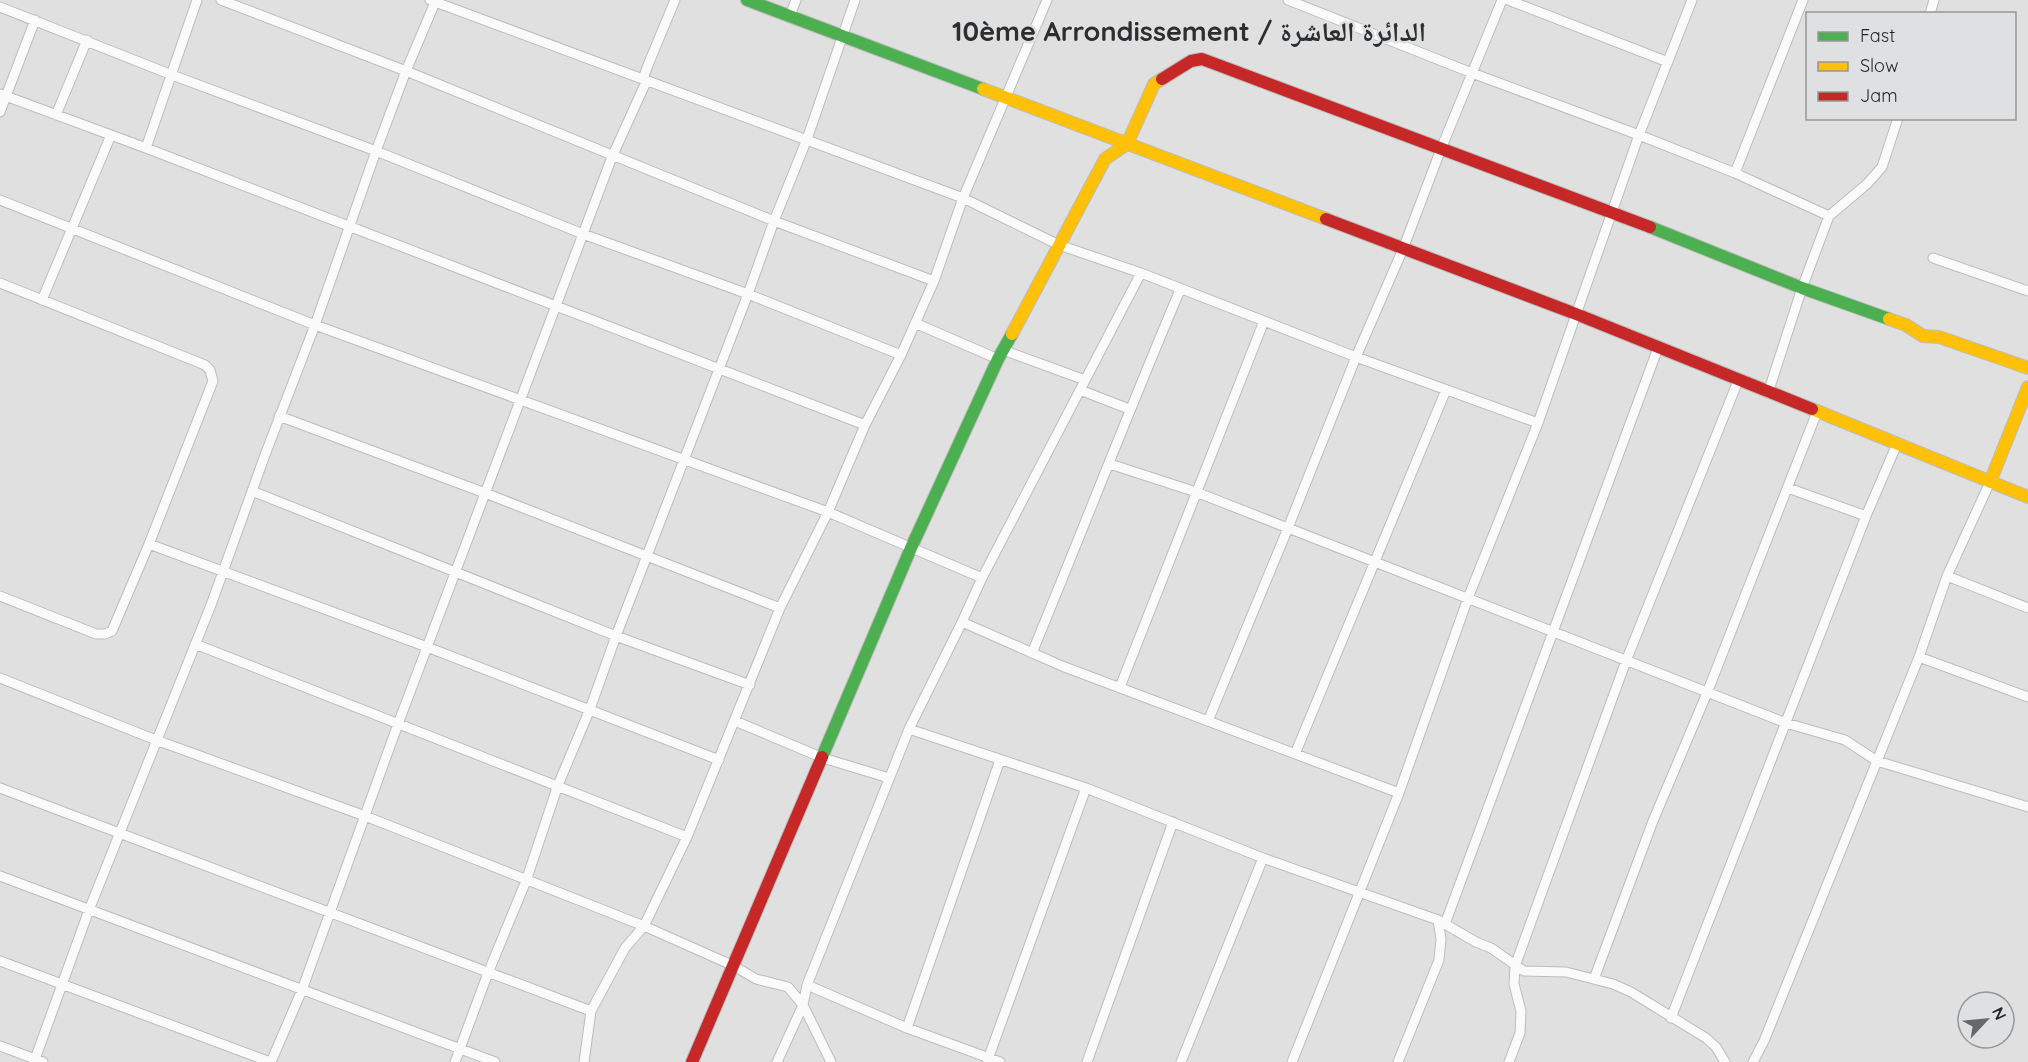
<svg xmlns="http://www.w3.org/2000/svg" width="2028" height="1062" font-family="Quicksand,'Noto Naskh Arabic',sans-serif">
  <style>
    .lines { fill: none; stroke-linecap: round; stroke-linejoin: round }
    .street-casing { stroke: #bbbcbd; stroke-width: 11 }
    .fast-casing { stroke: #bbbcbd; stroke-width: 14 }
    .slow-casing { stroke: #bbbcbd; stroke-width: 14 }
    .jam-casing { stroke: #bbbcbd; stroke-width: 14 }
    .street { stroke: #fafafa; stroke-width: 9 }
    .fast { stroke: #4caf50; stroke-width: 12 }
    .slow { stroke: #ffc107; stroke-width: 12 }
    .jam { stroke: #c62828; stroke-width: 12 }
    .labels { text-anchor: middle; stroke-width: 5; stroke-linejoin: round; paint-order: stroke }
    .district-label { font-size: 27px; font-weight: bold; fill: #2d2e2f; stroke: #dfe0e2 }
  </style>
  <rect width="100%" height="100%" fill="#e0e0e1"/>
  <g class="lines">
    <defs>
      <path id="street" d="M221,0l185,71 368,150 160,60
        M430,0l533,198 96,47 82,28 215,84 182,66
        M1288,0l184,73 167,62 96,38 94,43
        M1508,0l160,62
        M0,7l172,68 204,76 207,83 165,60 153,61
        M1930,14l4,-14
        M790,16l6,-16
        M0,94l146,54 719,277
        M0,112l35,-92
        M56,115l31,-75
        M146,148l51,-148
        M1735,173l68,-173
        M0,200l315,125 513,187 154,66
        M1933,258l95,33
        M0,283l205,82 5,5 3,11 -64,163 -37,87 -7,3h-9l-96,-38
        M42,300l69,-165
        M915,323l83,36
        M1003,350l82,30
        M1080,390l49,19
        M1768,393l34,-105 27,-72 38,-32 15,-17 16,-49
        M279,416l206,77 295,115
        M1110,464l86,28 590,231 59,17 32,21 151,46
        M1788,488l78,28
        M252,491l364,145 134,49
        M149,544l278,103 292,113
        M1947,576l81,32
        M962,622l100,44 337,127
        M195,644l492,193
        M1032,653c50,-121 97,-243 148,-363
        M1919,657l109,40
        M0,678l156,62 209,76 279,110 90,40 22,13 32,8 15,18 28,57
        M1120,687l144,-366
        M735,721l88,37 66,20
        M1208,721l80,-193 68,-171 47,-108 38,-100 61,-149
        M909,729l177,59 177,70 175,62 38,22 15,6 33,23 42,1 47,12 18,8 75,46 10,9 9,15
        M1295,754l151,-364
        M0,788l591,223
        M0,876l495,186
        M1445,924l213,-576
        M0,961l270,101
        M1594,979l59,-158 54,-128 110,-281
        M807,985l100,43 93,34
        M1671,1018l195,-502 31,-72
        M907,1028l93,-268
        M0,1046l43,16
        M34,1062l55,-152 122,-305 54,-150 50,-130 61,-174 30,-80 30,-71
        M271,1062l31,-72 96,-266 185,-490 29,-77 34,-75 -2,-6 4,-11 27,-65
        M455,1062l33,-89 38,-92 32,-96 32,-76 26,-73 132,-342 26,-73 33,-82 48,-139
        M584,1062l7,-51 34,-63 19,-22 43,-89 93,-229 48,-96 37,-87 36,-70 33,-74 29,-83 84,-198
        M777,1062l26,-57 4,-20 102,-256 53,-107 20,-44 159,-305
        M987,1062l99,-274
        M1087,1062l86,-240
        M1181,1062l82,-204
        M1292,1062l107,-269 69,-195 70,-175 101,-288 53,-135
        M1398,1062l41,-102 2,-21 -3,-19
        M1509,1062l11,-29 1,-22 -7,-27 1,-18 111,-305 112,-280
        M1753,1062l11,-21 155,-384 28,-81 43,-94"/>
      <path id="fast" d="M747,0l236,89
        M1650,227l152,61 87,31
        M822,757l89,-209 87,-189 14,-25"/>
      <path id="slow" d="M983,89l343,130
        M1889,319l17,6 17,11 16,1 89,31
        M1012,334l93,-175 22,-15 27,-60 8,-5
        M1812,409l216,88
        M1990,482l38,-95"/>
      <path id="jam" d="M1162,79l29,-18 11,-2 448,168
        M1326,219l250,95 236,95
        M692,1062l130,-305"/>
    </defs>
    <use href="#street" class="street-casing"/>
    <use href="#fast" class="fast-casing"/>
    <use href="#slow" class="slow-casing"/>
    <use href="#jam" class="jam-casing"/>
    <use href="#street" class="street"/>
    <use href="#fast" class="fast"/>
    <use href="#slow" class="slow"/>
    <use href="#jam" class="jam"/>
  </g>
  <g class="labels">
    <g class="district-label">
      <text x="1189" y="41">10ème Arrondissement / الدائرة العاشرة</text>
    </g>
  </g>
  <rect x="1806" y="12" width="210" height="108" fill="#dfe0e2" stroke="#959698" stroke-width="1.5"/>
  <rect x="1818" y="32" width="30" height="9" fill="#4caf50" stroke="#959698" stroke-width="1.5"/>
  <text x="1860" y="42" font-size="18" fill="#262728">Fast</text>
  <rect x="1818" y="62" width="30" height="9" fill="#ffc107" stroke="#959698" stroke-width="1.5"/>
  <text x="1860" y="72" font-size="18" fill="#262728">Slow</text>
  <rect x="1818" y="92" width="30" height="9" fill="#c62828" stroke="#959698" stroke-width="1.5"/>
  <text x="1860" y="102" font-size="18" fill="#262728">Jam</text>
  <g transform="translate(1986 1020) rotate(64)"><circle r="28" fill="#dfe0e2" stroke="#959698" stroke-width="1.5"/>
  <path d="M0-4.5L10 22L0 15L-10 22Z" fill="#676869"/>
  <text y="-9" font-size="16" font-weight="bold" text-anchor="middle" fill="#262728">N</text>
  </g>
</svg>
